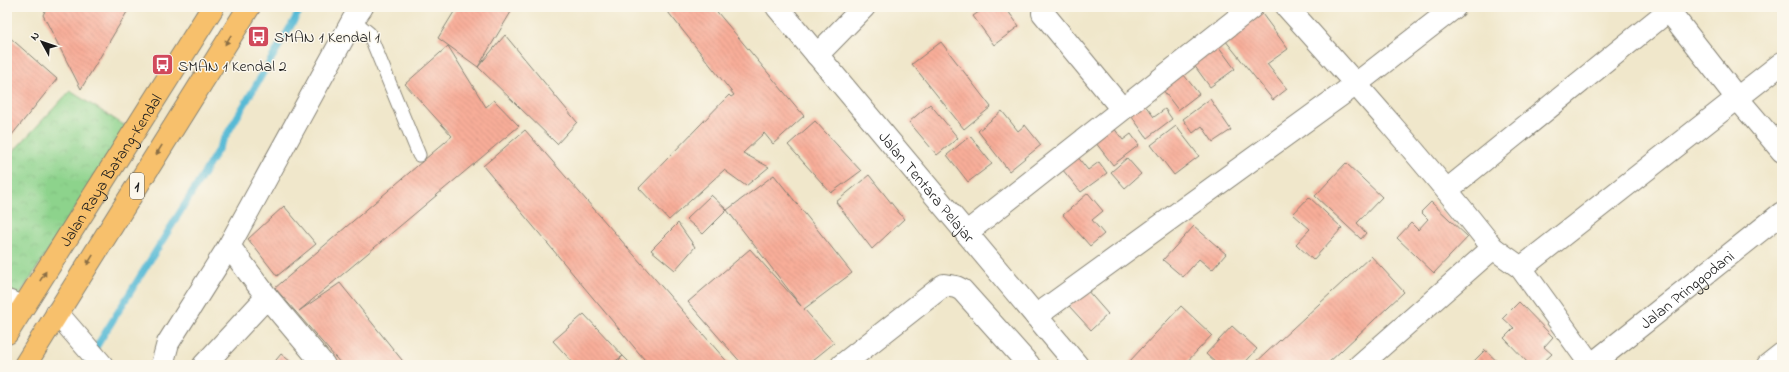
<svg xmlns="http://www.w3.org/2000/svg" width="1789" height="372" font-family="'Indie Flower',sans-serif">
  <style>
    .park { fill: url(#park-crowns); stroke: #547854 }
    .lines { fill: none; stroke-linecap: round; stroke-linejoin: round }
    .stream { stroke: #57bad5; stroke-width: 7 }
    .building { fill: url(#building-back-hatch) }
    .service-casing { stroke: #868274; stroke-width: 15 }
    .minor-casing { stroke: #868274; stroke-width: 24 }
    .trunk-casing { stroke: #868274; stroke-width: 24 }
    .service { stroke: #fff; stroke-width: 13 }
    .minor { stroke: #fff; stroke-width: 22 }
    .trunk { stroke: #f7c06c; stroke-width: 22 }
    .oneway { fill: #8a6e44 }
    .labels { text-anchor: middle; stroke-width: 3; stroke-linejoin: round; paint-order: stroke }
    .shield { fill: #fbf7ec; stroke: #5f5e5a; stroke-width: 1 }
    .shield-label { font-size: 15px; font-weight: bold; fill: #1c1c1c }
    .poi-label { font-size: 16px; fill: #1c1c1c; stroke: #fbf7ec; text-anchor: start }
    .street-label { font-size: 16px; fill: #1c1c1c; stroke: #fbf7ec }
  </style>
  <defs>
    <pattern id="park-crowns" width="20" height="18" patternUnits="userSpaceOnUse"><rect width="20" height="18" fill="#8dd38c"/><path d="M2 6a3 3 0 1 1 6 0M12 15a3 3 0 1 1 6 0" fill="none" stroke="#79b578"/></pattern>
    <pattern id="building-back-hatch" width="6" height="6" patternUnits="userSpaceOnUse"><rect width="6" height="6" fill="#f8ad99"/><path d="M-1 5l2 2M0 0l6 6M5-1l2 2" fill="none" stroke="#d49483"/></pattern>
  </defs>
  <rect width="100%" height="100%" fill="#fbf7ec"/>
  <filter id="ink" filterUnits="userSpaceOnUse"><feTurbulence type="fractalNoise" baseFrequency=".025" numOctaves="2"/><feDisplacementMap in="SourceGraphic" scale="8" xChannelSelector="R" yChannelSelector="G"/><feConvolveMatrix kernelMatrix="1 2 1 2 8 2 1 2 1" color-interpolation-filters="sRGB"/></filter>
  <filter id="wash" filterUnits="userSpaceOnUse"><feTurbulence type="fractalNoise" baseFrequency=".012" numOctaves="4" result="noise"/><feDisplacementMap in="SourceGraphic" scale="16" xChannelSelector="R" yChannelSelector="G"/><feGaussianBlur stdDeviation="0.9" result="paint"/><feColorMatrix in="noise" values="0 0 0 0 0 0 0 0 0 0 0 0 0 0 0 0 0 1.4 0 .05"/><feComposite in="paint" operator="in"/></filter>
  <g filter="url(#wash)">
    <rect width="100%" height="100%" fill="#f0e7cb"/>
    <path class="park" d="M70,91l57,36 -120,188v-157z"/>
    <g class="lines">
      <path class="stream" d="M85,365l115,-185 102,-173"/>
    </g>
    <g id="blocks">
      <path class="building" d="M47,7h83l-49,82 -38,-74z
        M457,7h57l-36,60 -40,-29z
        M664,7h49l91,109 -31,28 -9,-11 -21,20 26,14 -23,19 -22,-16 -55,50 -30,-32 90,-93 2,2 3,-2z
        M986,7h19l14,19 -25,19 -21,-29z
        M1257,7l31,42 -21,15 20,25 -14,11 -52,-65z
        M7,35l50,44 -50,62z
        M505,35l72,87 -20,22 -79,-77z
        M941,42l50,65 -27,22 -52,-65z
        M1216,43l19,26 -25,18 -19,-26z
        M448,46l38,61 8,-7 25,26 -220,185 41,-28 66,82h-64l-67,-77 177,-152 -47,-52z
        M1180,70l19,24 -21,16 -18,-24z
        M1210,99l21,31 -18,12 -11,-16 -9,7 -10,-14z
        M1141,100l13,17 11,-8 7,10 -25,19 -20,-28z
        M930,104l28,34 -21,17 -28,-33z
        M1002,111l16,20 7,-6 16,20 -32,26 -31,-40z
        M815,121l46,50 -30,22 -43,-48z
        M1110,123l13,17 8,-6 8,11 -26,20 -21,-27z
        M1176,126l23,30 -25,19 -23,-30z
        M525,130l205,235h-81l-166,-199z
        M970,136l22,28 -24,18 -21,-27z
        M1073,151l15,19 11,-8 8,11 -26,19 -24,-29z
        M1127,158l14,16 -16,14 -14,-16z
        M1346,163l36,34 -25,26 9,10 -5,6 -46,-43z
        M774,175l78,98 -48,36 30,34 -27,22h-64l-55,-63 62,-53 51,57 -74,-96 -24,24 -17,-15 25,-24 16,15z
        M869,175l35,44 -32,30 -36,-47z
        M1088,193l15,18 -11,9 12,14 -14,12 -27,-31z
        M1309,197l33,31 -29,32 -17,-16 14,-15 -17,-15z
        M1431,202l37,35 -34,36 -37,-35 14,-15 7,7 10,-11 -7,-7z
        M284,206l32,38 -39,32 -29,-37z
        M678,223l17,24 -20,23 -24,-20z
        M1194,226l32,28 -14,16 -13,-11 -16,18 -20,-17z
        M1371,256l33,36 -78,73h-73z
        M1086,289l22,25 -17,16 -22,-24z
        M1519,302l34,35 -9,10 8,7 -12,11h-10l-26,-27 10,-10 -11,-10z
        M1181,306l31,29 -28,30h-52l-3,-3z
        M584,314l39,42 9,9h-18l9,-9 -14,9h-34l-22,-24z
        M1232,326l25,23 -14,16h-13l-2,-2 -2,2h-8l-12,-11z
        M1485,350l16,15h-31z
        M281,354l14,11h-23z"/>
    </g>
  </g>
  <g filter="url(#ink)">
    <use href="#blocks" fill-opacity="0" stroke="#868274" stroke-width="1"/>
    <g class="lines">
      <defs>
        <path id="service" d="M353,20l16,13 50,122
          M7,296l19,7"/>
        <g id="minor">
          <path id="s1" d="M777,7l300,358"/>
          <path d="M1287,7c71,79 141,158 206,241"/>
          <path d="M1666,7l71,91 45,53"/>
          <path d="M1043,13l79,96"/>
          <path d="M817,55l47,-48"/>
          <path d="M1447,190l226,-183"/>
          <path d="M966,233l286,-226"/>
          <path d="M229,246l38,51 57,68"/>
          <path d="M1521,268l70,97"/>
          <path d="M57,313l45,52"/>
          <path d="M1036,316l320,-232 99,-77"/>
          <path d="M162,365l6,-22 61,-97 124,-226 9,-13"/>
          <path d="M204,365l63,-68"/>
          <path d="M842,365l102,-80 12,2 6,3 67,75"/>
          <path d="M1360,365l133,-117 28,20 261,-205"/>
          <path id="s2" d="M1591,365l191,-152"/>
          <path d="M1768,365l14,-11"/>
        </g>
        <g id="trunk">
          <path id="s3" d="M7,333l206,-326"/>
          <path d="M25,365l224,-358"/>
        </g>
      </defs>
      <use href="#service" class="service-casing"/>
      <use href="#minor" class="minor-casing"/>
      <use href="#trunk" class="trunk-casing"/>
      <use href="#service" class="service"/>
      <use href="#minor" class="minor"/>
      <use href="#trunk" class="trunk"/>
    </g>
    <defs><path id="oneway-solid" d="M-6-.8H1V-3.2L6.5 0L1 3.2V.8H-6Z"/></defs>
    <g class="oneway">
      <use href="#oneway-solid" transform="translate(228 40) rotate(122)"/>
      <use href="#oneway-solid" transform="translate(159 150) rotate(122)"/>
      <use href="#oneway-solid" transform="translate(90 260) rotate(122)"/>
      <use href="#oneway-solid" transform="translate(43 276) rotate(-58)"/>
    </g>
  </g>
  <defs>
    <symbol id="bus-square" viewBox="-11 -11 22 22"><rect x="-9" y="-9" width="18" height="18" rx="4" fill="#d1495b" stroke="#fbf7ec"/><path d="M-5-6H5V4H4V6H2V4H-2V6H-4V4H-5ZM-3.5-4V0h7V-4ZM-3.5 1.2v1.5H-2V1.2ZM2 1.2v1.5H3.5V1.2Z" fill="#fff"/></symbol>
  </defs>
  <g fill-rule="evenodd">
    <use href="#bus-square" x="246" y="24" width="25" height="25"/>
    <use href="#bus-square" x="150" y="52" width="25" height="25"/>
  </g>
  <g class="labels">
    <rect class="shield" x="130" y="173" width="14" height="26" rx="3"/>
    <g class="shield-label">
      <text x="137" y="191">1</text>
    </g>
    <g class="poi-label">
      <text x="274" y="42">SMAN 1 Kendal 1</text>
      <text x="178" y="71">SMAN 1 Kendal 2</text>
    </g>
    <g class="street-label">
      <text dy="6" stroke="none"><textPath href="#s3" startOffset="193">Jalan Raya Batang-Kendal</textPath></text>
      <text dy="6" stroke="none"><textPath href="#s1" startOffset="234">Jalan Tentara Pelajar</textPath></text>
      <text dy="6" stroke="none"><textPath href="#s2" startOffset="122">Jalan Pringgodani</textPath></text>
    </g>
  </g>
  <rect width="1789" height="372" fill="none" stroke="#fbf7ec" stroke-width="24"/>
  <g transform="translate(42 42) rotate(310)" stroke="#fbf7ec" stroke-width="3" paint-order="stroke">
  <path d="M0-3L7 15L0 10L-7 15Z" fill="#1c1c1c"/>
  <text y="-6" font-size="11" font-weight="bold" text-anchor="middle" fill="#1c1c1c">N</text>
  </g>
</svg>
